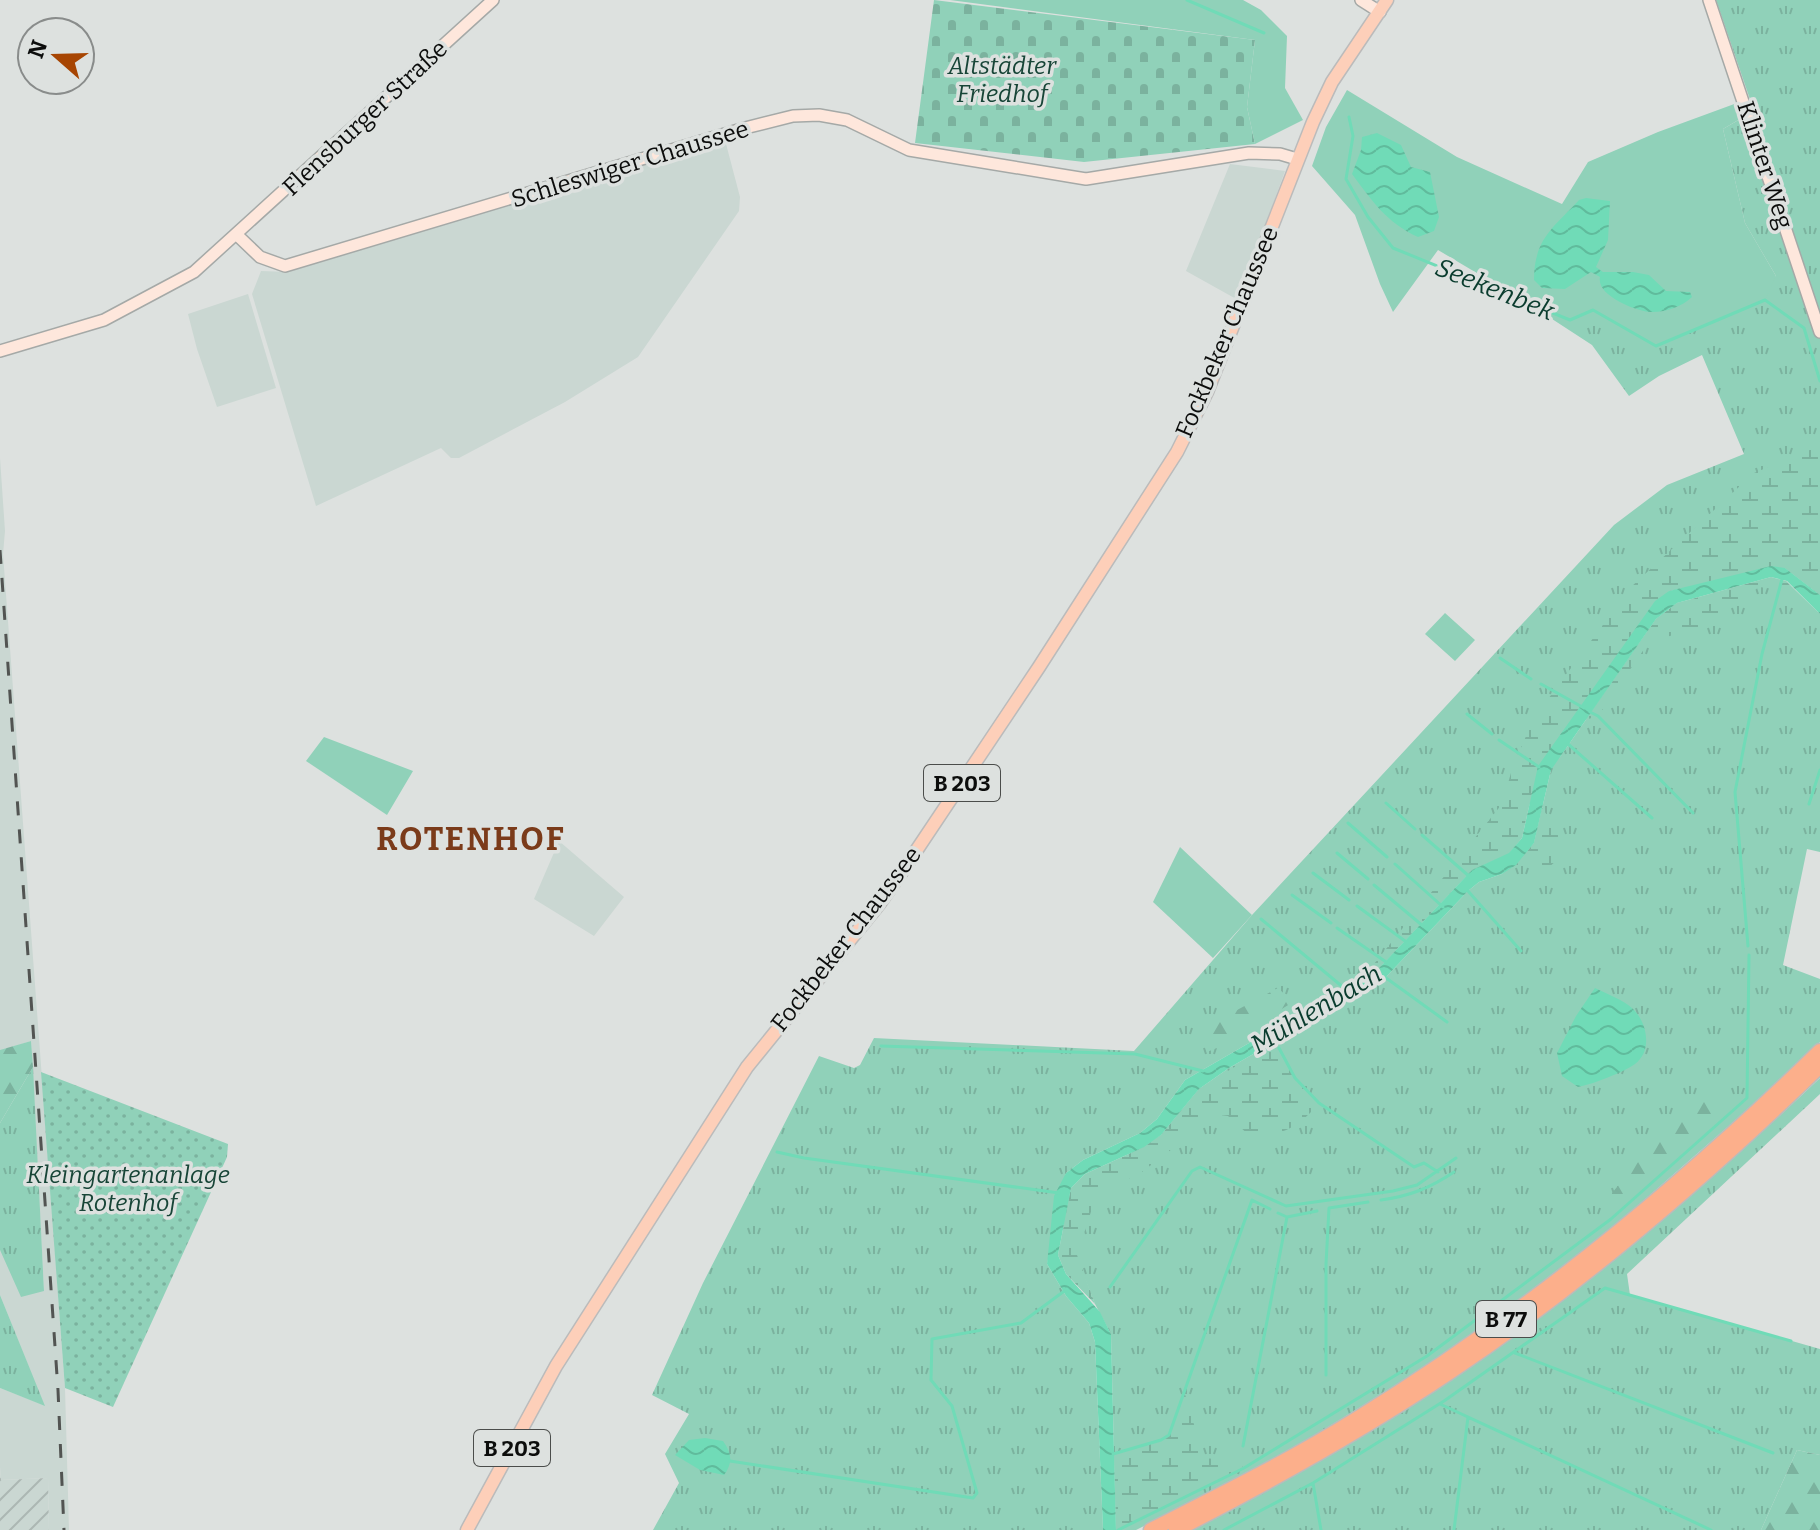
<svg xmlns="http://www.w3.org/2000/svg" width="1820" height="1530" font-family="Bitter,serif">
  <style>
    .built { fill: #cad7d2 }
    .industrial { fill: url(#industrial-furrows) }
    .grass { fill: url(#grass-tufts) }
    .forest { fill: url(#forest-firs) }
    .wetland { fill: url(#wetland-marsh) }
    .cemetery { fill: url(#cemetery-stones) }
    .park { fill: #90d1b9 }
    .garden { fill: url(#garden-dots) }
    .water { fill: url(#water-waves) }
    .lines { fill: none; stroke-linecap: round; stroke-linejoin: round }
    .stream { stroke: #70dbb7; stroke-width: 3 }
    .secondary-casing { stroke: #a5a9a7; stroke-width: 14 }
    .primary-casing { stroke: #bbb; stroke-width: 15 }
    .highway-casing { stroke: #bbb; stroke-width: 17 }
    .secondary { stroke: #fee7dc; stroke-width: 11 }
    .primary { stroke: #fdcfb9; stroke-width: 12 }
    .highway { stroke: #fcaf8b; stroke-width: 14 }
    .rail { stroke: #525452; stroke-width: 3; stroke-dasharray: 14 14; stroke-linecap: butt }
    .labels { text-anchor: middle; stroke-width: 7; stroke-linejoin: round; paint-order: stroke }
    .shield { fill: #dde1df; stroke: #4b4d4b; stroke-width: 2 }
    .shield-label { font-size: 22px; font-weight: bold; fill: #0c0d0c }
    .park-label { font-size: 24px; font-style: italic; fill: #174537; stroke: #dde1df }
    .street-label { font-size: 24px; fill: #0c0d0c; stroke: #dde1df }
    .water-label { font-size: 26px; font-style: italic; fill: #0a3c2e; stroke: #dde1df }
    .district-label { font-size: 32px; font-weight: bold; letter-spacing: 2px; fill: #7b3b1a; stroke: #dde1df }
  </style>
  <defs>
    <pattern id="industrial-furrows" width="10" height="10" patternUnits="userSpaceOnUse" patternTransform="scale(2)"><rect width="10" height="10" fill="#cad7d2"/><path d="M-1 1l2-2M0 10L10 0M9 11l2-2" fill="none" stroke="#acb7b3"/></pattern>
    <pattern id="grass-tufts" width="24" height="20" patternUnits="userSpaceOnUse" patternTransform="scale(2)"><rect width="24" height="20" fill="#90d1b9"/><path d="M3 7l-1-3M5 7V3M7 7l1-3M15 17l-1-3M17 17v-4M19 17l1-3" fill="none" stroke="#7bb29e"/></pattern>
    <pattern id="forest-firs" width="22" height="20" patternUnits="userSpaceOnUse" patternTransform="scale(2)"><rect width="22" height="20" fill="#90d1b9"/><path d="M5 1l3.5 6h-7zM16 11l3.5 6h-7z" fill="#7bb29e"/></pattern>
    <pattern id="wetland-marsh" width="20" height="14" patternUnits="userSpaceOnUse" patternTransform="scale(2)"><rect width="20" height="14" fill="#90d1b9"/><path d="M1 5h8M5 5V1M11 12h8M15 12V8" fill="none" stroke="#7bb29e"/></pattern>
    <pattern id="cemetery-stones" width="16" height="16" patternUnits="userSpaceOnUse" patternTransform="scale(2)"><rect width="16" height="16" fill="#90d1b9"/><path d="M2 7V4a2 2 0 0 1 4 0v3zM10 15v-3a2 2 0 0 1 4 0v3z" fill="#7bb29e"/></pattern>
    <pattern id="garden-dots" width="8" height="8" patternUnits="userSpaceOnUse" patternTransform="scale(2)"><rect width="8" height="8" fill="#90d1b9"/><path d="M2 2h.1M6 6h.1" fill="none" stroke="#7bb29e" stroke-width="1.8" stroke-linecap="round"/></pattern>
    <pattern id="water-waves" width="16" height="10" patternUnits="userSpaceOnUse" patternTransform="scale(2)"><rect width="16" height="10" fill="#70dbb7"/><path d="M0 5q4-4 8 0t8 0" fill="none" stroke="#60bb9c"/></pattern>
  </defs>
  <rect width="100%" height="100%" fill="#dde1df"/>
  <path class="built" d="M725,140l15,57 -1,14 -101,146 -73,45 -106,56h-8l-10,-10 -125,58 -64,-212 9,-23 27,1z
    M1230,164l55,7 -47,129 -52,-29z
    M248,294l28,94 -59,19 -20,-58 -9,-35z
    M0,458l5,73 -2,23 62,834 4,142h-20l-1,-52 -47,2 -1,-13v-79l44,17 -44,-110v-45l4,7 40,33 -13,-249 -31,10z
    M559,841l65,56 -30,39 -60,-37z"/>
  <path class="industrial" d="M0,1467l1,13 47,-2 1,52h-49z"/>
  <path class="grass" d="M1716,0h104v595l-35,-27 -116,23 -138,210 -22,53 -37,16 -93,98 -194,112 -28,39 -17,14 -57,27 -17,13 -19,91 19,32 23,27 6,19 8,188h-450l26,-47 -14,-29 24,-40 -37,-19 51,-112 116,-227 35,12 6,-3 14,-27 260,13 118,-136 362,-390 53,-40 77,-31 -42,-99 -43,21 -30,20 -37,-51 -63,-41 41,16 23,-10 63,36 120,-70 -31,-53 -22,-94 31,-18z
    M1786,581l34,33v238l-13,-3 -24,116 37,14v63l-65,61 -145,127 -153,117 -185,115 -136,68h-20l-5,-196 -16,-30 -32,-81 8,-35 90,-53 38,-46 30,-21 156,-90 83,-87 11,-9 23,-8 32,-31 17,-73 105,-151 21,-16z
    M33,1067l11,224 -23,6 -21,-47v-127z
    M1820,1078v16l-193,180 3,21 190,54v106l-23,-5 -36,80h-569c235,-121 436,-270 628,-452z
    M0,1295l45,111 -45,-18z"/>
  <path class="forest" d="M1278,988l15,14 -69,43 -17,7 -3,-14 20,-21z
    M31,1041l2,26 -33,56v-73z
    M1692,1097l55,1 -136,121 1,-26z
    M1797,1450l23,5v75h-59z"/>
  <path class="wetland" d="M1817,447l3,13v135l-35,-27 -116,23 -131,175 -16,72 -13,16 -37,16 -93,98 -13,6 136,-170 11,-38 21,-48 97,-131 123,-114z
    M1771,577l15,4 10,11 -37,-5 -51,38 -59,17 -51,74 -13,4 71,-101 21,-16z
    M1542,808l21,30 -6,22 -10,9 -31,-4 18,-22z
    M1276,1041l19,37 24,25c-22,26 -35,31 -68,34l-23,-21 -16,-2 -23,22 -51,39 -40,15 -21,65 18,49 -29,-30 -8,-19 13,-67 14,-14 59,-27 17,-12 38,-46z
    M1184,1391l20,67 32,3 8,7 -128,62 -2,-76 47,-14 8,-5z"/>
  <path class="cemetery" d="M934,0l321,40 -8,67 8,37 -171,18 -169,-19z"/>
  <path class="park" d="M950,0h293l18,10 26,26 -2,52 18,32 -48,24 -8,-37 8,-67z
    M1347,90l110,67 105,47 26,-42 70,-30 79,-29 3,16 -17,10 22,94 31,53 -11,24 -109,46 -63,-36 -23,10 -41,-16 -91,-54 -45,62 -13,-28 -25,-69 -43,-49 14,-39z
    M1445,613l30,27 -20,21 -30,-27z
    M324,737l89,34 -26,44 -81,-54z
    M1180,847l72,68 -39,43 -60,-56z"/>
  <path class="garden" d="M41,1072l187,72 -1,13 -114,250 -48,-19z"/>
  <path class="water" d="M1377,133l24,12 10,22 19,5 9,45 -5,14 -16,6c-32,-15 -45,-35 -66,-63l9,-24 1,-13z
    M1586,198l24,3 -2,39 -12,27 7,5h30l16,3 17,16 24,1 2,5c-10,10 -28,16 -43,15 -15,-2 -53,-17 -49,-35l-9,-5 -26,17 -23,-1 -8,-8c0,-41 19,-52 45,-80z
    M1771,566l14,2 35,27v19l-33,-33 -16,-4 -94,26 -21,16 -105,151 -17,73 -18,22 -14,9 -23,8 -11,9 -83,87 -156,90 -30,21 -38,46 -17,12 -59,27 -14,14 -13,67 8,19 34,38 11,22 5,196h-13l-8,-188 -6,-19 -23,-27 -19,-32 7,-68 12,-23 17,-13 57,-27 17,-14 28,-39 194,-112 93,-98 37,-17 13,-15 16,-72 117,-165 14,-10z
    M1595,988c12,6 29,12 38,21 14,13 20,42 2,55 -13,9 -42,20 -57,23l-16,-11 -5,-23 19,-37z
    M705,1438l18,3c9,12 10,22 1,34l-24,-5 -25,-15 14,-15z"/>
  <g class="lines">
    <path class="stream" d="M1187,0l77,33
      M1349,117l4,19 -7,43 22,38 25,31 177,72 23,-10 63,36 109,-46 39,28 16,53
      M1500,658l31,21
      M1541,684l43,24
      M1590,712l8,4 95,97
      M1467,714l25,20
      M1499,740l40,27
      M1568,744l84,74
      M1386,803l29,26
      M1809,804l11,-34
      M1348,823l39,34
      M1422,835l48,42
      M1337,853l31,26
      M1395,864l48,43
      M1313,873l36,27
      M1374,885l49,41
      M1468,891l53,60
      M1292,895l39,28
      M1357,906l48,35
      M1261,919l83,69
      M1337,928l49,34
      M1748,946l-13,-154 27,-138 20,-75
      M1382,975l65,47
      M881,1046l254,8 68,17
      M1279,1048l16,30 24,25 95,64 10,-4 14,9
      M777,1152l27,6 255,35
      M1381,1200c29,-4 49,-12 73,-28
      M1278,1213l9,4 30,-6
      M1110,1287l82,-116 8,-4 86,39 107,-15 24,-6 39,-27
      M1515,1353l258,100
      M1326,1375v-111l3,-56 39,-6
      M1440,1404l271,126
      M1243,1446l44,-229
      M1113,1454l48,-14 8,-5 83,-235 18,9
      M730,1461l243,37 4,-5 -25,-87 -21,-26 1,-41 89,-16 46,-34
      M1313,1483l8,47
      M1118,1530l126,-62 183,-112 184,-137 136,-121 2,-143
      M1224,1530l89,-47 131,-82 161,-113 186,53
      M1454,1530l14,-113"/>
    <defs>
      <path id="secondary" d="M1361,0l19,12
        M1709,0l111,332
        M237,235l23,22 25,9 460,-138 48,-12 26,-1 28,5 62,30 177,29 163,-26 31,1 17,5
        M0,351l104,-31 90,-48 299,-272"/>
      <path id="primary" d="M467,1530l89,-164 191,-299 133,-164 26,-37 133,-199 138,-215 30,-60 106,-270 19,-40 55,-82"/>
      <path id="highway" d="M1151,1530c69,-35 138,-69 204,-110 169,-104 323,-230 465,-369
        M1176,1530c94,-48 186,-99 274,-158 133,-89 255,-194 370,-306"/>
    </defs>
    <use href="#secondary" class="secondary-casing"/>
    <use href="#primary" class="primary-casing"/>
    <use href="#highway" class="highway-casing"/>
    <use href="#secondary" class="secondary"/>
    <use href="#primary" class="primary"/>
    <use href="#highway" class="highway"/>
    <path class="rail" d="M0,550l58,840 6,140"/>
  </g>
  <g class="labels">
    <g class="shield">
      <rect x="924" y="765" width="76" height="36" rx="6"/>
      <rect x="1476" y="1301" width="60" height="36" rx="6"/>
      <rect x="474" y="1430" width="76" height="36" rx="6"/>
    </g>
    <g class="shield-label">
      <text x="962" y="791">B 203</text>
      <text x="1506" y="1327">B 77</text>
      <text x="512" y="1456">B 203</text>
    </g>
    <g class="park-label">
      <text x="1002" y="74">Altstädter<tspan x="1002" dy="28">Friedhof</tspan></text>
      <text x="128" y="1183">Kleingartenanlage<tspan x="128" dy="28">Rotenhof</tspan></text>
    </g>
    <g class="street-label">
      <text transform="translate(365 118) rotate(-43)" y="8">Flensburger Straße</text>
      <text transform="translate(630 164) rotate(-17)" y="8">Schleswiger Chaussee</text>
      <text transform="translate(1765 165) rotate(72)" y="8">Klinter Weg</text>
      <text transform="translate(1227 332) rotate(-67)" y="8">Fockbeker Chaussee</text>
      <text transform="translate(846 939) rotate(-52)" y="8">Fockbeker Chaussee</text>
    </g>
    <g class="water-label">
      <text transform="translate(1495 289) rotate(22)" y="9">Seekenbek</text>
      <text transform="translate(1316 1009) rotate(-31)" y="9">Mühlenbach</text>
    </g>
    <g class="district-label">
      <text x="471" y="850">ROTENHOF</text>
    </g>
  </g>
  <g transform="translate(56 56) rotate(290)"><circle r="38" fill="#dde1df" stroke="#898c8b" stroke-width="2"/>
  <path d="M0-6L14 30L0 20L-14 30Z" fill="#a74502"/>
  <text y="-12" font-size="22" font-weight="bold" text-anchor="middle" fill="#0c0d0c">N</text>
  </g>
</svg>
